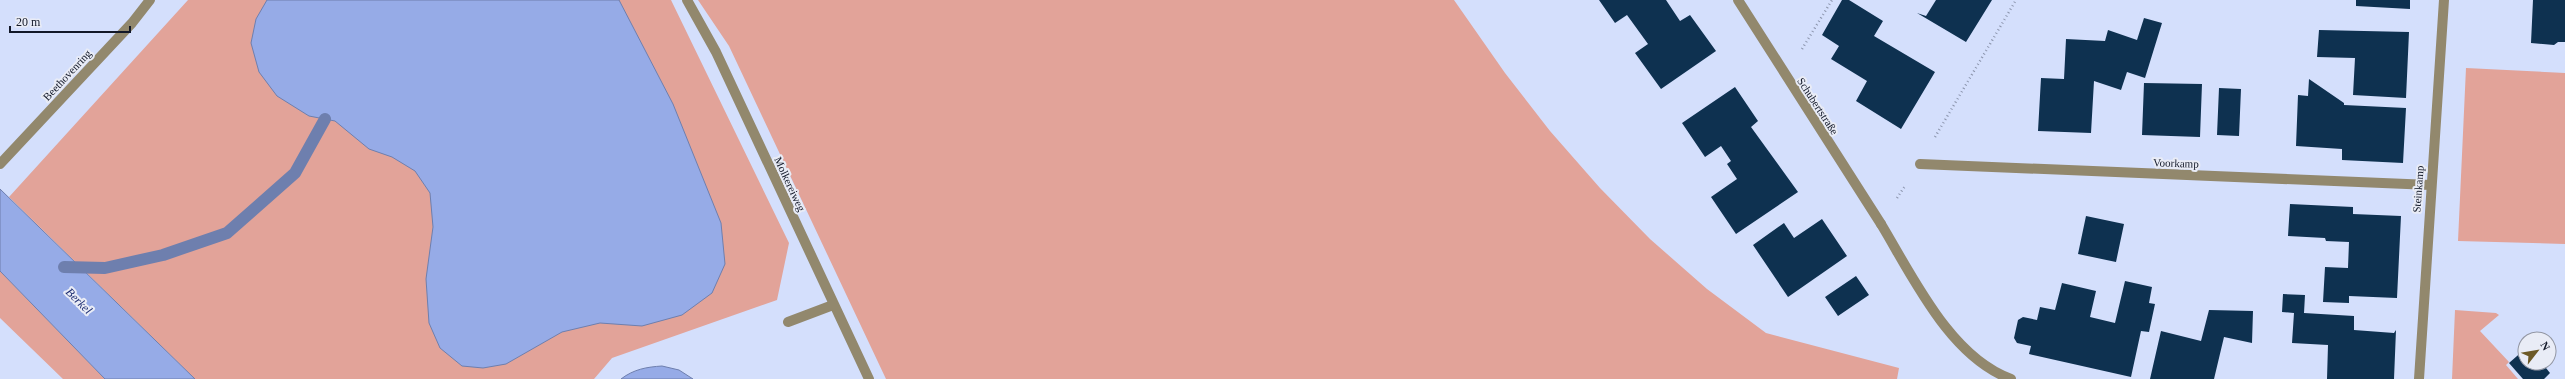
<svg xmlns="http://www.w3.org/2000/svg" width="2565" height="379" font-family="'Times New Roman',serif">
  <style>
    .green { fill: #e2a399 }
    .water { fill: #96abe7; stroke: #6e7fae }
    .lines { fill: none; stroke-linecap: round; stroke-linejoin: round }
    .stream { stroke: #6e7fae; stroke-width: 12 }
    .building { fill: #0e3150 }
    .path { stroke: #8c95ad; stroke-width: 2.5; stroke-dasharray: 1 3; stroke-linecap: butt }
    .service { stroke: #92886d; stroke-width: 10 }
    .minor { stroke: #92886d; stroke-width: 10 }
    .labels { text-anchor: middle; stroke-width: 4; stroke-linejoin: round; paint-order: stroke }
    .street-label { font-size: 11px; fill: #121828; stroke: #e9ecf6 }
    .water-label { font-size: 12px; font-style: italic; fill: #1e2e72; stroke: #e9ecf6 }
  </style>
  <rect width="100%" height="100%" fill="#d4dffc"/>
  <path class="green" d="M188,0h483l118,243 -12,57 -165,58 -18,21h-399l-186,-182z
    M698,0h756l51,73 45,58 50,57 50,51 57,50 59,44 133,35 -2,11h-1011l-157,-333z
    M2466,68l99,5v171l-107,-3z
    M0,271l105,108h-42l-63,-61z
    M2455,310l41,3 3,2 -19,16 29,31 -3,3 12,14h-66z"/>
  <path class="water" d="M267,0h352l54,104 48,119 4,41 -13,29 -30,22 -40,11 -42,-3 -38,9 -56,32 -23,4 -21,-2 -22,-18 -11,-25 -3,-44 7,-52 -3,-34 -15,-22 -23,-14 -23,-8 -34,-28 -26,-5 -32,-20 -18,-24 -8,-29 5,-24z
    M0,189l195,190h-90l-105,-108z
    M662,366l17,4 14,9h-72c13,-10 26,-12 41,-13z"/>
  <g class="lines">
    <path class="stream" d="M64,267l41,1 58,-13 64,-22 68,-60 30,-54"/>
  </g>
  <path class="building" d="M1599,0h67l14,21 10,-6 26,36 -55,38 -26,-36 13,-9 -21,-29 -12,8z
    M1842,0h7l34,21 -9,15 61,36 -34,57 -45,-28 11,-20 -36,-22 8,-13 -17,-11z
    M1936,0h56l-26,42 -49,-29 9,3z
    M2356,0h54v9l-54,-3z
    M2533,0h32v42h-7l-4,3 -23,-2z
    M2144,18l18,5 -17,55 -18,-6 -6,18 -27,-9 -3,52 -53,-2 3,-53 23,1 2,-40 39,2 3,-11 29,10z
    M2319,30l90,2 -3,66 -53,-3 2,-37 -38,-1z
    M2309,79l35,24v2l62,3 -3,55 -61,-3v-11l-46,-3 2,-51 10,1z
    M2144,83l58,1 -2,53 -58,-2z
    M1735,87l23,34 -7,6 47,65 -62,42 -25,-37 26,-18 -10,-15 4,-3 -10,-15 -16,11 -23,-34z
    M2219,88l22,1 -2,47 -22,-1z
    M2290,204l63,3v7l48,2 -4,82 -48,-2v7l-26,-1 2,-35 23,1 1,-26 -23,-1 -1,-3 -37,-2z
    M2086,216l38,8 -8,38 -38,-8z
    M1822,219l25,37 -59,41 -35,-52 31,-22 10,15z
    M1856,276l13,19 -31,21 -13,-19z
    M2125,281l27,6 -3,16 6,1 -6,28 -8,-1 -10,46 -102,-23 2,-8 -14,-3 -3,-5 4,-18 5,-3 14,3 3,-13 15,3 7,-27 34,8 -6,26 25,6z
    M2283,294l22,1 -1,18 50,3v14l40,3 2,-3 -2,49h-67l1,-34 -36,-2 2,-30 -12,-1z
    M2209,310l44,1 -1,32 -28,-6 -10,42h-64l11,-48 40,10z
    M2525,349v14h17l8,10 -6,6h-21l-14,-16z"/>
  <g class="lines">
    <path class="path" d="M1802,49l30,-49
      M1935,137l81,-137
      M1897,198l8,-12"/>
    <path class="service" d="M687,0l29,52 153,327
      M1920,164l511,21
      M1881,224c32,53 69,133 130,155
      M788,322l45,-17"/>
    <path class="minor" d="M1738,0l143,224
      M0,164l132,-141 18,-23
      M2419,379l25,-379"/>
  </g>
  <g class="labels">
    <g class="street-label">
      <text transform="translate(67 75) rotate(-47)" y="4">Beethovenring</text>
      <text transform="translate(1818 106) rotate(57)" y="4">Schubertstraße</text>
      <text transform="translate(2176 163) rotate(2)" y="4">Voorkamp</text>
      <text transform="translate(790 184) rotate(65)" y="4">Molkereiweg</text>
      <text transform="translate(2418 189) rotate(-86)" y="4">Steinkamp</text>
    </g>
    <g class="water-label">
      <text transform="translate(79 301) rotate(45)" y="4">Berkel</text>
    </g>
  </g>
  <g transform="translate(2537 351) rotate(59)"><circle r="19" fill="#e9ecf6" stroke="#9397a4"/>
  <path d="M0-3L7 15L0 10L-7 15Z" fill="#6c5927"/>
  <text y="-6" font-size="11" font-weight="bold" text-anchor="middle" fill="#121828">N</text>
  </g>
  <path d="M10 26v6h120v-6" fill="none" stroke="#121828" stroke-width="2"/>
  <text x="16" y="26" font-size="12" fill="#121828" stroke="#e9ecf6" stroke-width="3" paint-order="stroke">20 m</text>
</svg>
